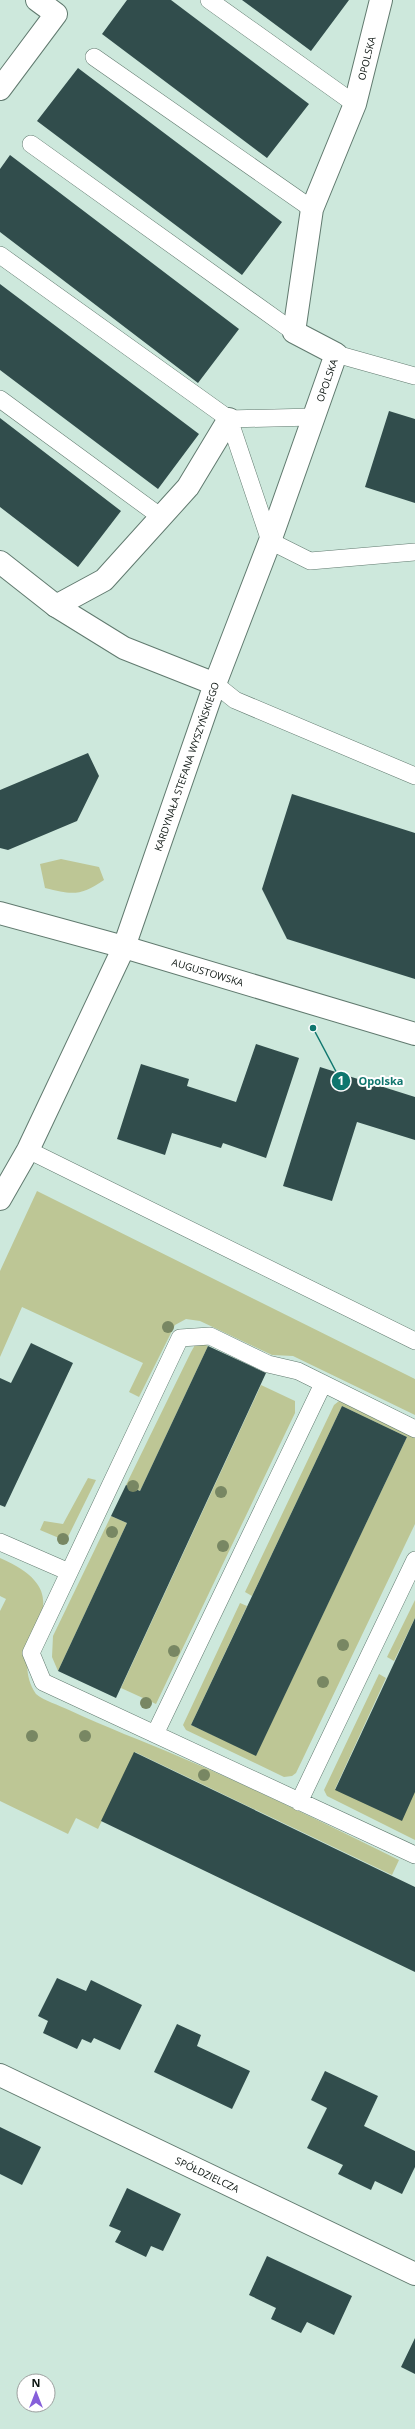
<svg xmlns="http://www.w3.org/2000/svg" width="415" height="2429" font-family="'Open Sans',sans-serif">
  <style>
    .green { fill: #bdc695 }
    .building { fill: #314d4c }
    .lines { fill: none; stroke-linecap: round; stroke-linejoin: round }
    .lane-casing { stroke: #617a6f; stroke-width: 18 }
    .street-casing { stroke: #617a6f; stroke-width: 24 }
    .lane { stroke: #fff; stroke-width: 17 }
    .street { stroke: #fff; stroke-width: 22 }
    .tree { fill: #788763 }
    .labels { text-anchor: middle; stroke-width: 4; stroke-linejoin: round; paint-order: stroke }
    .street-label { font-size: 10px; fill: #0c1511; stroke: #fff }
    .leader { fill: none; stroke: #0f766e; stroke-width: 1.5 }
    .callout-dot { fill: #0f766e; stroke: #fff; stroke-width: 1.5 }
    .mark-label { font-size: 12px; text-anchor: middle; font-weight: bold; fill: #fff }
    .callout-label { font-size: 11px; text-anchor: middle; font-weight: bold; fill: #0f766e; stroke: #fff; stroke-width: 4; stroke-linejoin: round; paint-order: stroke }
  </style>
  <rect width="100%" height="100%" fill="#cde8dc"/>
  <path class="green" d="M61,859l38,8 5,13c-24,16 -31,15 -59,8l-5,-24z
    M37,1191l378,188v36l-122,-59 -21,-1 -72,-34 -14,-2 -11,6 -36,72 -10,-5 14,-29 -121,-56 -22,50v-86z
    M201,1343l7,3 -68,145 -14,-6 65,-133 4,-7z
    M261,1385l34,16v12l-139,291 -35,-16z
    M339,1401l76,36v87l-119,249 -4,3 -8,1 -98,-47 -3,-5 57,-122 7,3 -56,119 65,30 151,-318 -65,-31 -90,190 -7,-4 89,-187z
    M88,1478l8,2 -30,61 -26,-11 4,-9 19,3z
    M111,1516l16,7 -69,148 -6,-14 1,-21z
    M0,1558c94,41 0,82 36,136 8,7 23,11 33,16 36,17 74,31 111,47 74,31 147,68 219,103l-7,15 -257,-123 -37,77 -22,-11 -8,16 -68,-33v-190l6,-12 -6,-3z
    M415,1600v18l-21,43 -7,-4z
    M379,1674l7,4 -51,111 80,3v48l-88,-44 -3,-6z"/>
  <path class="building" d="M127,0h44l138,104 -42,54 -165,-124z
    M242,0h107l-38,51z
    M78,68l204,154 -40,53 -205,-154z
    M10,155l229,174 -41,54 -198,-151v-63z
    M0,284l199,150 -41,55 -158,-119z
    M389,411l26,8v84l-50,-16z
    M0,418l121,93 -43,56 -78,-60z
    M88,753l11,23 -22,45 -69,29 -8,-2v-58z
    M292,794l123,39v146l-128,-40 -25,-50z
    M256,1044l43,14 -33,100 -43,-15 -2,5 -49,-15 -7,22 -48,-16 24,-75 48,15 -2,7 49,16z
    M320,1067l95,30v43l-58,-18 -25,79 -49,-15z
    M31,1343l42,20 -68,144 -5,-2v-127l11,5z
    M208,1346l58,27 -150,325 -58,-27 69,-148 -16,-7 15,-31 14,6z
    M342,1406l65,31 -151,319 -65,-31z
    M415,1618v174l-13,29 -67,-31z
    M134,1752l281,135v85l-314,-151z
    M57,1978l29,13 5,-11 51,25 -22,45 -26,-12 -3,5 -9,-4 -5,10 -34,-16 5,-12 -10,-5z
    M177,2024l24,11 -4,11 53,25 -18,38 -78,-37z
    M325,2071l53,25 -14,30 51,25v16l-13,27 -27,-13 -4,9 -33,-16 5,-9 -36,-17 20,-40 -16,-8z
    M0,2127l41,20 -19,38 -22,-11z
    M127,2188l54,26 -18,37 -12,-5 -5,11 -31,-15 6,-11 -12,-5z
    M267,2256l85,40 -18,39 -27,-13 -6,11 -30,-14 5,-11 -27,-13z
    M415,2338v36l-14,-7z"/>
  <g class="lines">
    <defs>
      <path id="lane" d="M209,0l146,104
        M94,57l218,152
        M31,144l263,188
        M0,255l229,164 41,122 40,20 105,-9
        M336,354l79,22
        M0,399l161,118
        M229,419l84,-2
        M215,684l20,16 180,76
        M28,1150l387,191
        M415,1429l-117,-58 -30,-7 -58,-28 -30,2 -149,315 12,29 372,173
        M0,1542l69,30
        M155,1734l168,-350
        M299,1802l116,-242"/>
      <g id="street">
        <path d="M0,89l56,-75 -19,-14"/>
        <path d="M0,562l56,44 68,42 91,36"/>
        <path d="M56,606l48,-26 84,-93 41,-68"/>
        <path id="s1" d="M0,913l124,34 291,87"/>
        <path id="s2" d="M0,1199l28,-49 96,-203 91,-263 55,-143 66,-187 -42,-22 18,-123 43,-105 26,-104"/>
        <path id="s3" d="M0,2075l415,199"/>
      </g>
    </defs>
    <use href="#lane" class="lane-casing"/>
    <use href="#street" class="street-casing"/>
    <use href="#lane" class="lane"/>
    <use href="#street" class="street"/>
  </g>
  <g class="tree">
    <circle cx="168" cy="1327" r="6"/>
    <circle cx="133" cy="1486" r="6"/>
    <circle cx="221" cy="1492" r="6"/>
    <circle cx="112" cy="1532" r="6"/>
    <circle cx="63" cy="1539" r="6"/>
    <circle cx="223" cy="1546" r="6"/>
    <circle cx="343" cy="1645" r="6"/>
    <circle cx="174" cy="1651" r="6"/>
    <circle cx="323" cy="1682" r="6"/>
    <circle cx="146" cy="1703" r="6"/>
    <circle cx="32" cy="1736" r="6"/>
    <circle cx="85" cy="1736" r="6"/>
    <circle cx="204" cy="1775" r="6"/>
  </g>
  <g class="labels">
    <g class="street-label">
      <text dy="4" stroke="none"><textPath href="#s2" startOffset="1243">OPOLSKA</textPath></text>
      <text dy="4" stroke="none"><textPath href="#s2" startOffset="883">OPOLSKA</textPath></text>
      <text dy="4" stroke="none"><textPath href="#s2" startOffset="472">KARDYNAŁA STEFANA WYSZYŃSKIEGO</textPath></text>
      <text dy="4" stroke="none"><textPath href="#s1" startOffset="216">AUGUSTOWSKA</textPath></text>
      <text dy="4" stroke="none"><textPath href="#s3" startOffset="230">SPÓŁDZIELCZA</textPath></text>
    </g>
  </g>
  <path class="leader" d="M313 1028L341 1081"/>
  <g class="callout-dot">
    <circle cx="313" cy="1028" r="4"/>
    <circle cx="341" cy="1081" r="10"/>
  </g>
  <g class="mark-label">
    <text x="341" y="1085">1</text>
  </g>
  <g class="callout-label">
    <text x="381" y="1085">Opolska</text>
  </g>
  <g transform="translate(36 2393)"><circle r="19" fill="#ffffff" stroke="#9ea1a0"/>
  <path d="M0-3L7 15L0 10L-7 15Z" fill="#865fda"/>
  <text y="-6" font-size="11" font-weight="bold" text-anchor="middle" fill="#0c1511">N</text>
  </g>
</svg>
